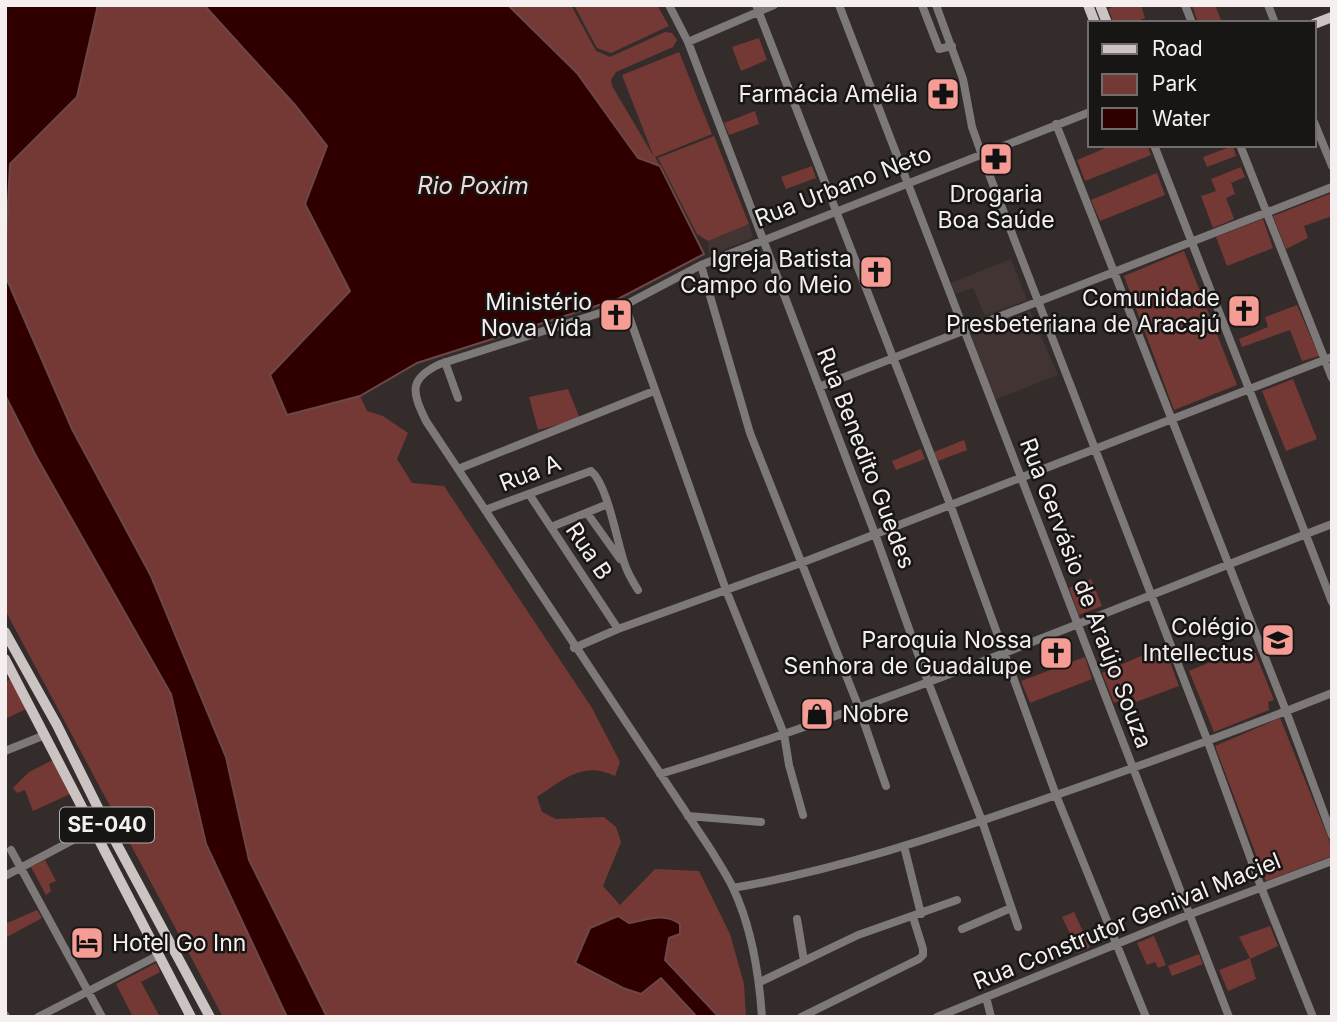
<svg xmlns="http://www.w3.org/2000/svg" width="1337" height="1022" font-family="Inter,sans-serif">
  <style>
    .built { fill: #423433 }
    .green { fill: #753935 }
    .water { fill: #300001; stroke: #6b4848; stroke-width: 2 }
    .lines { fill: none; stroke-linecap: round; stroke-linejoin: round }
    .minor { stroke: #7d7978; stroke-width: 8 }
    .major { stroke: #ccc4c3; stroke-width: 10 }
    .labels { text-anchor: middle; stroke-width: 5; stroke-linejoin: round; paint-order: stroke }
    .shield { fill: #181515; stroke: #b3aeae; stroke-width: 2 }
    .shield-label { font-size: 21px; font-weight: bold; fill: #f5f0ef }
    .poi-label { font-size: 23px; fill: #f5f0ef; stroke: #181515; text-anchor: end }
    .street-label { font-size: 23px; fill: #f5f0ef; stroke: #181515 }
    .water-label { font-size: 24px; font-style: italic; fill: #f2dad8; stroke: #181515 }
  </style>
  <rect width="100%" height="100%" fill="#332c2b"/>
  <path class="built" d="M749,224l4,14 -44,17 -1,-14z
    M1011,259l16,41 -42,16 -12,-28 -18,6 -4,-11z
    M1030,311l28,64 -64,25 -23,-65z"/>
  <path class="green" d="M98,5h106l91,100 32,41 -22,58 46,87 -81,84 18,40 72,-19 7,15 16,5 25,17 -11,26 15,24 32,3 148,222 28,54 -5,14c-32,-16 -52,4 -78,21l5,15 14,7 48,-2 12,10 5,15 -18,44 17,19 35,-36 44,2 31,63 14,50 2,33h-27l-54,-57 8,-41c-43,-6 -65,20 -98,44l48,25 38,-10 36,39h-370l-78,-157 -23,-103 -75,-181 -79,-147 -67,-154 5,-111 67,-67z
    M508,5h63l25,46 14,6 55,-25 7,1 5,7 -4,7 -57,25 -5,8 1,6 42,71 -32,-82 57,-23 33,82 -57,23 5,9 -22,-8 -61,-85z
    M574,5h83l12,21 -58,27 -14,-5z
    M1117,5h24l4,13 -12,5h-19l-6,-14z
    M1192,5h23l6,15 -9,3h-14z
    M759,38l8,22 -26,11 -9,-24z
    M755,111l4,13 -30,11 -5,-12z
    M714,136l35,88 -41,17 -11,-7 -39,-76z
    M1113,145h34l4,10 -66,26 -8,-21z
    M1233,146l3,10 -29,11 -4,-10z
    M812,166l4,12 -30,11 -5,-12z
    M1241,167l4,10 -14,6 4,11 -9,4 8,21 -21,9 -12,-32 15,-5 -5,-12z
    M1157,173l8,22 -65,26 -9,-21z
    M1332,193v23l-28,10 4,12 -22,11 -13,-33z
    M1263,219l10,29 -46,18 -11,-29z
    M1184,251l53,134 -63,25 -50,-134z
    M1297,305l22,51 -17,5 -12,-31 -48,17 -3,-8 29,-12 -3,-10z
    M1293,379l24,60 -31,12 -24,-60z
    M568,389l12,30 -42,11 -9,-33z
    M5,395l31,61 136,238 34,150 81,173h-64l-218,-407z
    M964,440l3,10 -29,11 -4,-9z
    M921,449l4,10 -29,11 -4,-9z
    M1091,579l11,27 -23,9 -10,-27z
    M1252,645l22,55 -6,2 1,8 -55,22 -25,-61z
    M1164,646l15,40 -43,16 -4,-7 -18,8 -12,-30z
    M1085,657l7,22 -62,24 -9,-22z
    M10,679l16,30 -21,10v-36z
    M1280,718l52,129v9l-66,25 -51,-135z
    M53,760l17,34 -37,17 -8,-21 -8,3 -4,-5 16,-16z
    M45,860l11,21 -7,3 2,7 -5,4 -15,-28z
    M37,910l5,8 -37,20v-14z
    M1074,912l16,35 -11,6 -17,-36z
    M1270,926l8,20 -28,13 6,20 -28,12 -9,-21 31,-12 -11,-21z
    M1154,936l12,29 -8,3 -3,-6 -8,3 -10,-22z
    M1199,954l4,10 -31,12 -4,-10z
    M156,963l4,9 -19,10 19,35h-27l-17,-33z"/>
  <path class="water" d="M5,5h93l-21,92 -67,67 -5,98z
    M204,5h304l69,68 61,85 22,8 44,88 -86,45 -201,64 -57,33 -73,19 -17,-40 80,-84 -45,-87 22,-58 -32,-41z
    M5,275l67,154 79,147 75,181 23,103 78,157h-40l-81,-173 -35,-150 -135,-238 -31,-61z
    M618,916l11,7c18,-3 35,-11 51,1v10l-11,4 -4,22 54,57h-22l-36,-39 -20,16 -18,-6 -48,-25 15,-35z"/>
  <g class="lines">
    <path class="minor" d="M669,5l19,37 187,492 53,148 54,139 36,106
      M756,5l194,499 106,291 90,222
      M839,5l390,1012
      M922,5l17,44 13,-3
      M936,5l27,74 9,48 12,34 224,581 53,145 52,130
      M1185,5l7,18
      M1268,5l7,18
      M688,42l86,-37
      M1314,122l18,44
      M1056,124l230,587 46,124
      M1154,145l178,457
      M1240,145l92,233
      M701,265l49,168 109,275 27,78
      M625,305l101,285 58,144 5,31 14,50
      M445,362l13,36
      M819,387l513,-200
      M458,469l196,-78
      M529,494l89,135
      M485,510l106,-39c17,14 26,72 34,94 3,9 8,17 13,25
      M587,513l33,46
      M551,527l57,-23
      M574,648l44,-19 183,-66 531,-206
      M5,751l40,-16
      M660,774c229,-69 449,-164 672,-250
      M688,816l73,6
      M904,846l17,68
      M11,850l91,167
      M5,876l89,-47
      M733,888c104,-18 206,-52 306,-87 98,-34 196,-69 293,-108
      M797,919l7,42
      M962,929l49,-21
      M760,982l98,-47 99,-35
      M986,997l5,20
      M5,1015l1,2
      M38,1017l121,-62
      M762,1017c-3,-44 -10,-89 -29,-129 -6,-13 -15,-26 -22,-38l-285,-429c-14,-29 -18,-42 14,-57l185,-59 76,-40 389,-153
      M801,1017l118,-58 4,-4v-6l-10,-32
      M937,1017l251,-102 144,-54"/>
    <path class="major" d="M1088,5l7,18
      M1100,5l7,18
      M1314,24l18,-7
      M5,632l52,93 49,99 104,193
      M5,659l186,358"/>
  </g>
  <defs>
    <symbol id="pharmacy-square" viewBox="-11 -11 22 22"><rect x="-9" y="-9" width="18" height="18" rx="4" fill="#f59c94" stroke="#181515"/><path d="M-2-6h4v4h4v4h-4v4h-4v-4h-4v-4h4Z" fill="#111"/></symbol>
    <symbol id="church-square" viewBox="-11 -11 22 22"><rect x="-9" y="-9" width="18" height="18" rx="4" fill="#f59c94" stroke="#181515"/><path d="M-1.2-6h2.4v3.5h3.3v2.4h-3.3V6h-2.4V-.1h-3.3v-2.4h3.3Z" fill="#111"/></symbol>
    <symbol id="school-square" viewBox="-11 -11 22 22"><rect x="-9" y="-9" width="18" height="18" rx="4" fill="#f59c94" stroke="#181515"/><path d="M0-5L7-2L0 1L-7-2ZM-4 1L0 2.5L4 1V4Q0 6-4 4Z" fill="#111"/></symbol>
    <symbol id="shop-square" viewBox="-11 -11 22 22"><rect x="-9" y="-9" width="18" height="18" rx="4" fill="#f59c94" stroke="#181515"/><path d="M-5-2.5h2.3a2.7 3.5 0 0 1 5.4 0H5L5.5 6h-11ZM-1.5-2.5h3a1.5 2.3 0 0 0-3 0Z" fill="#111"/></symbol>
    <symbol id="hotel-square" viewBox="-11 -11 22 22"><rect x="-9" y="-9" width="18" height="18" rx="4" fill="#f59c94" stroke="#181515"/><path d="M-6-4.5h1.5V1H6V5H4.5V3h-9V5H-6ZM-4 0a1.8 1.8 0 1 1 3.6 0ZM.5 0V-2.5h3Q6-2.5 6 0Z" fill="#111"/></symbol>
  </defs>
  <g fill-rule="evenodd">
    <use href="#pharmacy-square" x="924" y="75" width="38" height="38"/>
    <use href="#pharmacy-square" x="977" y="140" width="38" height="38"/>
    <use href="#church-square" x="857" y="253" width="38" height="38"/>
    <use href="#church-square" x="1225" y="292" width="38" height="38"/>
    <use href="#church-square" x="597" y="296" width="38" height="38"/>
    <use href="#school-square" x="1259" y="621" width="38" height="38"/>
    <use href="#church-square" x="1037" y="634" width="38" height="38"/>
    <use href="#shop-square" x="798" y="695" width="38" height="38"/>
    <use href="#hotel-square" x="68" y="924" width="38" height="38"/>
  </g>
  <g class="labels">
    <rect class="shield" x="60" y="807.5" width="94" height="35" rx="5"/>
    <g class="shield-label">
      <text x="107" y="832">SE-040</text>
    </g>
    <g class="poi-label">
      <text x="918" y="102">Farmácia Amélia</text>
      <text x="996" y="202" text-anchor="middle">Drogaria<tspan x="996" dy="26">Boa Saúde</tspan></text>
      <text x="852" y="267">Igreja Batista<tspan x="852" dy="26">Campo do Meio</tspan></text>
      <text x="1220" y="306">Comunidade<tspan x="1220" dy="26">Presbeteriana de Aracajú</tspan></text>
      <text x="592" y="310">Ministério<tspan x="592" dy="26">Nova Vida</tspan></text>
      <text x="1254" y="635">Colégio<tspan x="1254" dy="26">Intellectus</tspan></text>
      <text x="1032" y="648">Paroquia Nossa<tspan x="1032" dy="26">Senhora de Guadalupe</tspan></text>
      <text x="842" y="722" text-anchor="start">Nobre</text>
      <text x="112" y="951" text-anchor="start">Hotel Go Inn</text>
    </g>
    <g class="street-label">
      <text transform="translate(843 186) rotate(-21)" y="8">Rua Urbano Neto</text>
      <text transform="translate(866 458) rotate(69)" y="8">Rua Benedito Guedes</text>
      <text transform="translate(530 473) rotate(-21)" y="8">Rua A</text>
      <text transform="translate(589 551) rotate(56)" y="8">Rua B</text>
      <text transform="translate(1086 593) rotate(69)" y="8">Rua Gervásio de Araújo Souza</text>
      <text transform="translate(1127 921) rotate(-22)" y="8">Rua Construtor Genival Maciel</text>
    </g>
    <g class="water-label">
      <text x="473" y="194">Rio Poxim</text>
    </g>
  </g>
  <rect width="1337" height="1022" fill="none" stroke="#f5f0ef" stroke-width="14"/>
  <rect x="1088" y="21" width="228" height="126" fill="#181515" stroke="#706d6c" stroke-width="2"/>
  <rect x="1102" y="44" width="35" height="10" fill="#ccc4c3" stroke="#706d6c" stroke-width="2"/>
  <text x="1152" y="56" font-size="21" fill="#f5f0ef">Road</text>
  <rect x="1102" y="74" width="35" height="21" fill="#753935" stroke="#706d6c" stroke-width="2"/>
  <text x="1152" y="91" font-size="21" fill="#f5f0ef">Park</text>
  <rect x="1102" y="108" width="35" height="21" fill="#300001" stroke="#706d6c" stroke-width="2"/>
  <text x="1152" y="126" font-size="21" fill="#f5f0ef">Water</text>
</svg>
